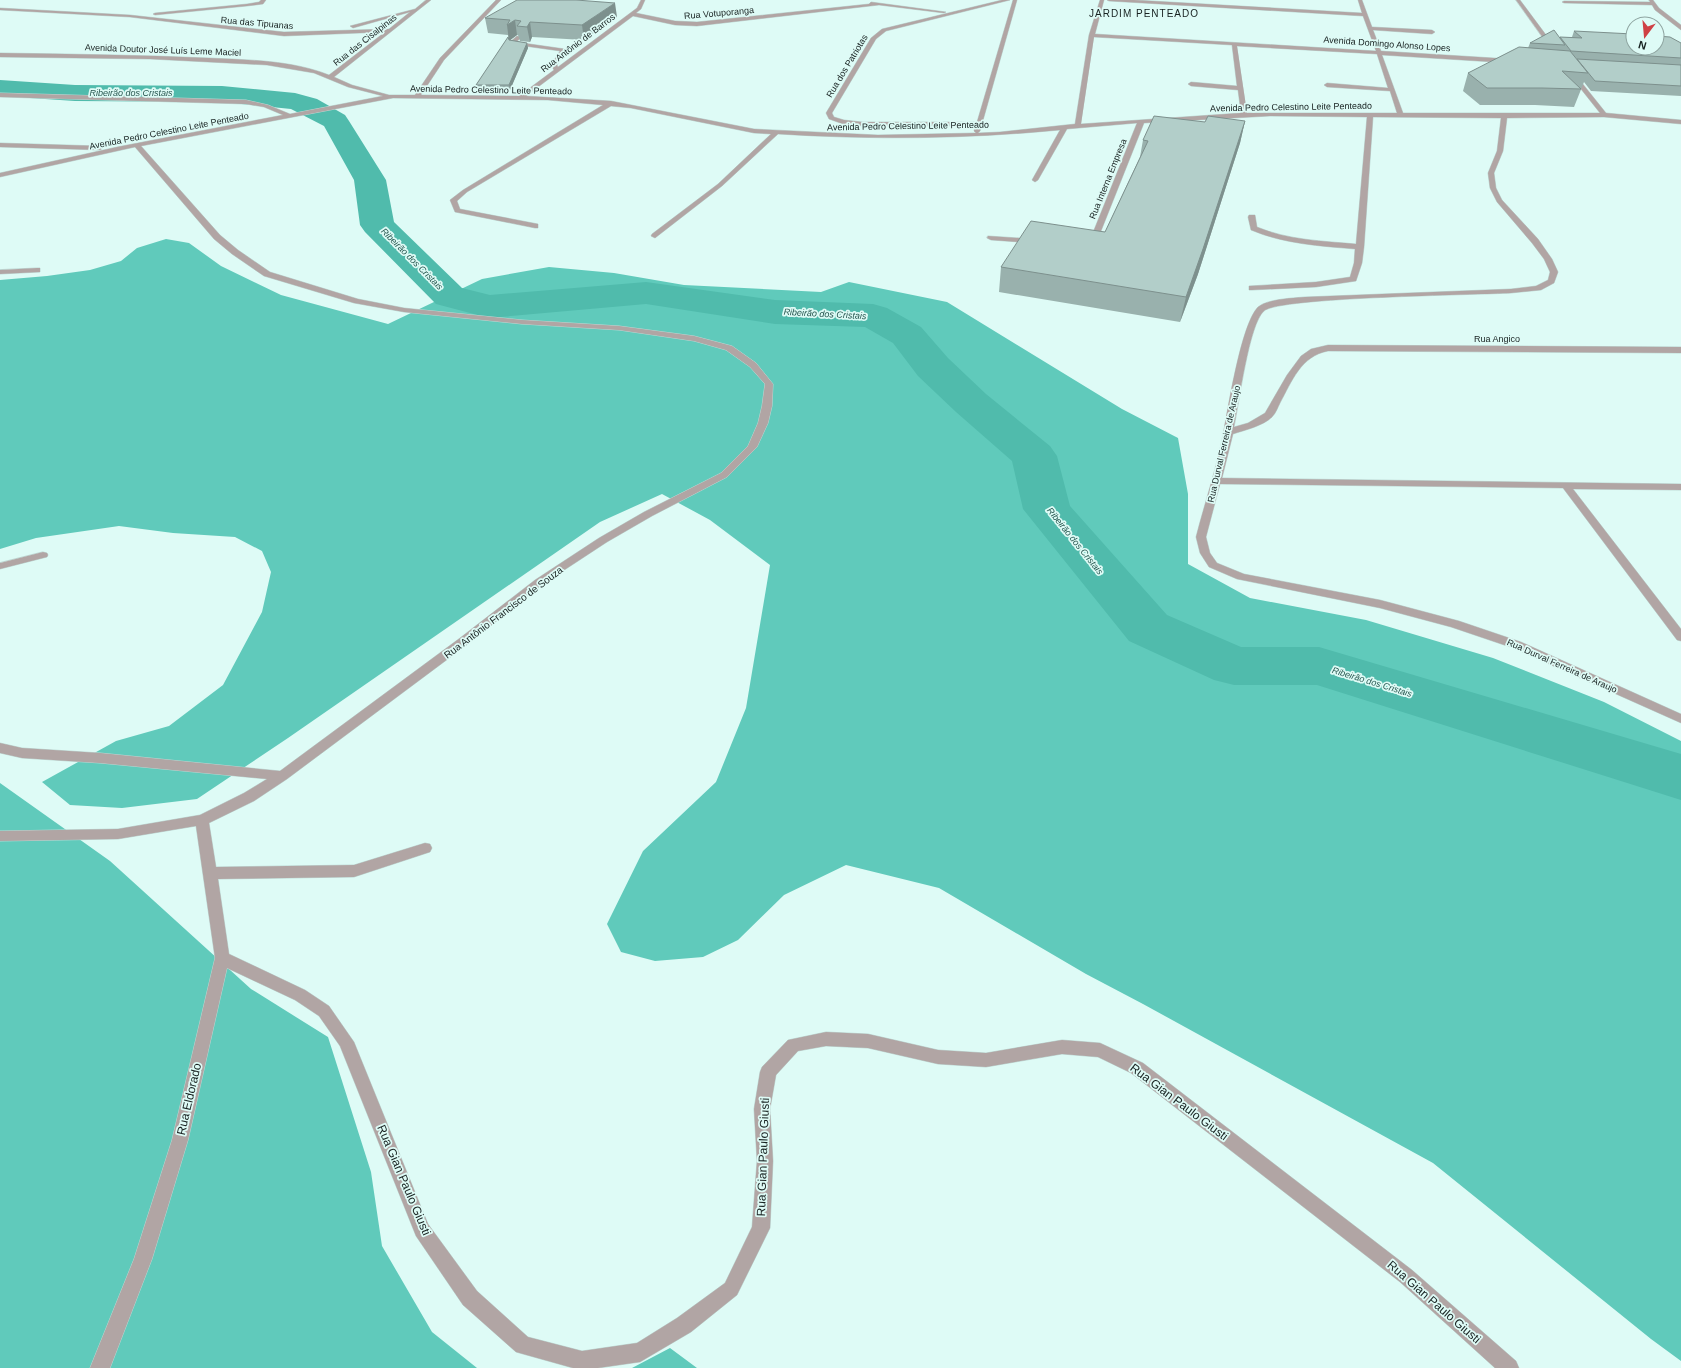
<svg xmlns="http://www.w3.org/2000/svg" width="1681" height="1368" font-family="Arial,sans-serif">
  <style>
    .forest { fill: #60cabb }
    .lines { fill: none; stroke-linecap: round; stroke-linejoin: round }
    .river { fill: #50bbac; fill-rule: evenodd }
    .minor-casing { stroke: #bed8d4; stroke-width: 1 }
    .minor { fill: #b1a5a4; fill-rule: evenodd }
    .wall { fill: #99b1ad }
    .shaded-wall { fill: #7d908d }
    .building { fill: #b2cec9; stroke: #7d908d }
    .labels { text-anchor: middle; stroke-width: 3.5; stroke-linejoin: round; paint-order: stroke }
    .far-street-label { font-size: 9px; fill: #172120; stroke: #defbf6 }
    .far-water-label { font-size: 9px; font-style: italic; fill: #285750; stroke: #defbf6 }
    .far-quarter-label { font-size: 10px; letter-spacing: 1px; fill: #172120; stroke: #defbf6 }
    .street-label { font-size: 10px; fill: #172120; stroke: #defbf6 }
    .near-street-label { font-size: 12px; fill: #172120; stroke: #defbf6 }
  </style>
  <rect width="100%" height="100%" fill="#defbf6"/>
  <path class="forest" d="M166,239l23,4 32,23 60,29 107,29 94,-45 67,-12 65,6 70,12 137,7 28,-10 98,20 175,107 56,29 10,56v70l62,34 116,22 127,38 111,44 77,39v620l-30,-22 -218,-176 -290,-159 -57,-30 -147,-86 -93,-23 -62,30 -46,45 -35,17 -48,4 -34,-9 -14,-28 36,-73 73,-69 30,-74 24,-143 -60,-45 -48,-26 -62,28 -312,216 -91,61 -75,9 -52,-3 -28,-23 74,-41 53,-15 54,-41 39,-73 9,-40 -9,-21 -27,-14 -62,-4 -54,-7 -83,12 -36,11v-269l47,-4 43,-6 31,-9 16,-13z
    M0,783l110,78 141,128 77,48 43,135 11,74 50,86 45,36h-477z
    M670,1348l27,20h-65z"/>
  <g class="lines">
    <path class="river" d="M0,80l75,5 147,1 73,7 22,6 28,16 4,6 37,59 8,42 68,66 28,7 156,-13 129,18 98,4 14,4 34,19 27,31 38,36 64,52 7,10 13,50 97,109 74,32h78l362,107v46l-364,-115h-83l-20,-5 -85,-39 -106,-132 -11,-48 -56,-49 -38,-36 -25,-33 -28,-16 -90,-3 -129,-20 -157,14 -53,-14 -71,-72 -5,-7 -6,-45 -30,-54 -33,-17 -69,-7 -147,-1 -75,-5z"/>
    <defs>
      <path id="minor" d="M261,0h5l-3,4 -16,2 -92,9 -2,-1 2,-1 92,-9 12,-2z
        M426,0h5l-97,77 18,8 37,10h26l25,-37 56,-58h5l-57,60 -23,35 98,1 35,-26 -3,-5 9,-14 -50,-7v-2l7,-6 5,1 -6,5 49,7 1,1 -9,15 1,2 79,-59 4,-8h4l-4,9 -5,4 39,8 22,1 172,-18 2,-2 75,10 -2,1 -65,-8 -182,21 -22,-1 -42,-9 -107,80 85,5 143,28 124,6 98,-2 -2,-2 1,-5h-113l-19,-2 -14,-5 -3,-6 45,-75 11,-9 120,-29h8l-124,31 -10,8 -44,74 2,4 10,3 18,2h115l36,-122h4l-37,131 -2,2 22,-1 75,-8 14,-89 11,-35h4l-9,34 281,17 -13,-35 -254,-15 -2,-1h27l228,13 -4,-13h4l10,27 60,3 3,2 -3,2 -59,-4 8,21 129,8 3,2 -3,2 -128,-8 21,58h197l-31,-39 3,-2 2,1 32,40 75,7v4l-77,-7 -97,1 -4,33 -9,22 2,15 6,12 36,39 14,20 6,13 -4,11 -13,7 -30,3c-33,2 -232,4 -247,18 -15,13 -25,93 -30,116l14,-4 17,-10 22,-38 14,-19 10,-7 17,-4 353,2v6l-353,-2c-27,5 -36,30 -48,52 -2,4 -4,10 -8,14 -9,9 -27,13 -39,17l-11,44 459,6v6l-108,-1 108,140v12l-4,-1 -114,-152 -343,-4 -14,53 4,16 7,10 27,11 136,26 79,21 62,21 160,72v9l-168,-75 -62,-21 -71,-19 -143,-29 -28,-12 -9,-14 -4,-16c9,-35 20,-67 27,-102 5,-26 18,-111 35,-128 9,-8 35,-9 47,-10l206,-8 25,-3 12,-6 2,-8 -6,-13 -12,-16 -35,-41 -7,-14 -2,-15 9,-22 4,-33 -128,-1 -9,130 -2,16 -6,18 -40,6 -64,3h-3v-4l67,-4 34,-5 4,-14 1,-14c-35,-3 -71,-5 -104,-19l-3,-13 1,-2h6l2,12c31,13 66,14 99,17l11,-127 -97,-1 -126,7 -43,108 -10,10 -6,1 -4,-2 13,-10 43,-107 -70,6 -29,51 -3,2 -3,-2 28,-50c-94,9 -187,10 -282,4l-56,52 -67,52 -4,-2 1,-2 66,-50 53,-50 -17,-1 -123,-25 -20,-2 -144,86 -10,9 3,8 78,15v4h-3l-80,-16 -5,-12 13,-10 140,-85 -55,-5 -155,-2 -252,48 79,89 18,15 32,22 88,27 46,9 118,12 97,6 75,10 38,10 24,17 17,21 -1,22 -4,17 -11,24 -30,30 -75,39 -45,26 -64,42 -75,60 -181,135 -33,22 -45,22 7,44 138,-2 71,-22 5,1 2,4 -2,4 -76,25 -136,2 11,75 76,36 24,16 25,36 74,182 49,67 51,46 54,14 55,-8 40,-25 48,-35 27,-56 5,-66 -3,-52 6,-37 2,-5 26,-27 38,-8 42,2 70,16 48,3 76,-13 38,3 43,20 269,207 104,91 3,7h-24l-95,-86 -269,-209 -33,-16 -36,-3 -76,13 -48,-3 -70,-16 -42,-2 -28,5 -22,24 -6,34 3,52 -3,67 -33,67 -46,37 -51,30 -42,6h-25l-50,-14 -7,-2 -53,-47 -47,-69 -76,-190 -21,-30 -24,-16 -68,-32 -39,172 -36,119 -42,109h-20l44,-109 38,-119 43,-182 -19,-132 -78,13 -118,2v-10l118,-2 82,-14 44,-22 23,-14 -167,-16 -78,-5 -22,-5v-10l22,5 78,5 180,18 180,-133 75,-58 64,-42 45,-26 77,-39 27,-27 10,-23 4,-17 3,-22 -15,-17 -24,-17 -32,-9 -75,-11 -97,-6 -118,-12 -50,-9 -90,-27 -32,-22 -18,-15 -79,-92 -135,30v-4l117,-26 166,-32 -19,-8 -18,-3 -246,-7v-4l246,7 22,5 22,9 93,-18 -35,-9 -34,-14 -47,-8 -117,-6 -150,-2v-4c70,1 140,2 209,5 40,2 82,2 120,17l56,-43 -101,4 -154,-19 -130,-7v-2l130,7 154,17 105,-3 21,-17 -57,16 -3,-2 65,-17zM1094,37l138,8 5,41 -46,-4 -3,2 3,2 47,4 3,23 -160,11zM1237,46l140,8 11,34 -61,-5 -3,2 3,2 63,4 7,22h-150z
        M1516,0h4l35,47v2h-4z
        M1649,0h4l6,8 22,17v5l-26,-20 -3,-5 -88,-2 -2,-1 2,-1 86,1z
        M0,143l100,3 3,2 -3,2 -100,-3z
        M988,236l46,3 4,2 -4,2 -43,-3 -4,-2z
        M37,268h3v4l-40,2v-4z
        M43,552l4,1 1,2 -1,2 -47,12v-6z"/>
    </defs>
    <use href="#minor" class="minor-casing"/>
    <use href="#minor" class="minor"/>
  </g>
  <path class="wall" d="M617,17l-33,23 -52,-3 -2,5 -10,-1 -2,-6h-1l-7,5 17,3 1,5 -18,42h-33l-1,-5 33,-45 -1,-5 -20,-2 -3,-15z
    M1574,31l107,12v53l-90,-5 -7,-9 -10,25 -39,-2h-55l-17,-14 5,-18 60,-25 2,-5 30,-5v-1h12z
    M1245,121l-5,22 -42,131 -18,48 -181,-30 2,-25 104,-35 35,-75 3,-17 62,-18z"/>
  <path class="shaded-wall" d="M615,3l2,14 -33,23 -2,-15z
    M515,20l2,15 -8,6 -2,-16z
    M530,22l2,15 -2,5 -3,-15z
    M527,43l1,5 -18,42 -1,-5z
    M1245,121l-5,22 -42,131 -18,48 6,-25z"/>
  <path class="building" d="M517,0h59l39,3 -33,22 -52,-3 -3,5 -10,-1 4,-5 -6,-1 -8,5 3,-5 -25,-2z
    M1554,30l11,15 -35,-2z
    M1574,31l59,3v14h24v-12l13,1 11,6v15l-110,-7 -11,-14 22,1z
    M508,37l1,3 18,3 -18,42h-33z
    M1519,47l51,4 18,22 -26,-2 19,18 -39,-1h-55l-19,-15z
    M1577,59l104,6v21l-86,-5z
    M1154,116l51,6 3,-6 37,5 -42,128 -17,48 -185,-30 30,-46 74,11 43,-91 -5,-1z"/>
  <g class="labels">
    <g class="far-street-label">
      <text transform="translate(719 13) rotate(-5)" y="3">Rua Votuporanga</text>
      <text transform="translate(257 23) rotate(5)" y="3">Rua das Tipuanas</text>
      <text transform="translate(365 40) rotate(-38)" y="3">Rua das Cisalpinas</text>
      <text transform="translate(578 43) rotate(-37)" y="3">Rua Antônio de Barros</text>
      <text transform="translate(1387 44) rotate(4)" y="3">Avenida Domingo Alonso Lopes</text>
      <text transform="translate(163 50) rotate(2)" y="3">Avenida Doutor José Luís Leme Maciel</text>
      <text transform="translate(847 66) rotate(-59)" y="3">Rua dos Patriotas</text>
      <text transform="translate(491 90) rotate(1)" y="3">Avenida Pedro Celestino Leite Penteado</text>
      <text transform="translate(1291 107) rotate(-1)" y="3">Avenida Pedro Celestino Leite Penteado</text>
      <text transform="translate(908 126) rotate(-1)" y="3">Avenida Pedro Celestino Leite Penteado</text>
      <text transform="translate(169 131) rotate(-11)" y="3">Avenida Pedro Celestino Leite Penteado</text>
      <text transform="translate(1108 179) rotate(-68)" y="3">Rua Interna Empresa</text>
      <text x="1497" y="342">Rua Angico</text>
      <text transform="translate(1224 444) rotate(-77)" y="3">Rua Durval Ferreira de Araujo</text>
      <text transform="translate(1562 666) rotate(24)" y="3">Rua Durval Ferreira de Araujo</text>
    </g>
    <g class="far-water-label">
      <text x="131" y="96">Ribeirão dos Cristais</text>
      <text transform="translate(412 259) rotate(45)" y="3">Ribeirão dos Cristais</text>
      <text transform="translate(825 314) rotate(3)" y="3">Ribeirão dos Cristais</text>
      <text transform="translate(1075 541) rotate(51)" y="3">Ribeirão dos Cristais</text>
      <text transform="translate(1372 682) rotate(17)" y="3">Ribeirão dos Cristais</text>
    </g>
    <g class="far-quarter-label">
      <text x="1144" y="17">JARDIM PENTEADO</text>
    </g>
    <g class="street-label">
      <text transform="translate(503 612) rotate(-37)" y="4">Rua Antônio Francisco de Souza</text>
    </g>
    <g class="near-street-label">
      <text transform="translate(189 1099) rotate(-77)" y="4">Rua Eldorado</text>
      <text transform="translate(1179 1102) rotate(37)" y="4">Rua Gian Paulo Giusti</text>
      <text transform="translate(763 1157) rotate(-88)" y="4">Rua Gian Paulo Giusti</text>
      <text transform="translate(404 1180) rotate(67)" y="4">Rua Gian Paulo Giusti</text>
      <text transform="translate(1434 1302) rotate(41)" y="4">Rua Gian Paulo Giusti</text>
    </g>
  </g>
  <g transform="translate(1645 36) rotate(196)"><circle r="19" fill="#defbf6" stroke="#8ea4a0"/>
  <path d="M0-3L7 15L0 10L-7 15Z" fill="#cf4044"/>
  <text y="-6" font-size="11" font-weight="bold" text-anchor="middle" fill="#172120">N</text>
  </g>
</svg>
